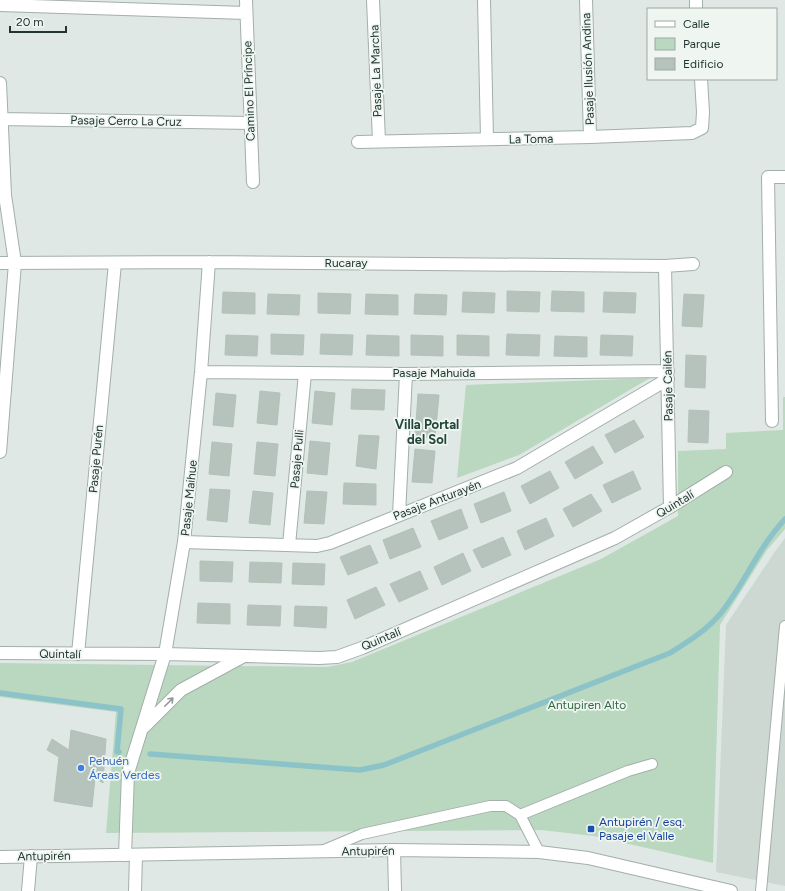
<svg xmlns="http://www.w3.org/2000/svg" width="785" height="891" font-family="Figtree,sans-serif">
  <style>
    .built { fill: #cdd8d2 }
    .green { fill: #bad7c0 }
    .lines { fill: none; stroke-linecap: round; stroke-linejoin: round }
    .stream { stroke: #8cc3c8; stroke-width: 5.5 }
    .building { fill: #b5c3bc; stroke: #b2c1ba }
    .service-casing { stroke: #a3afaa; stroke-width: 12 }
    .minor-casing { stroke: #a3afaa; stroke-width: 14 }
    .tertiary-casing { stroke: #a3afaa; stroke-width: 14 }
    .service { stroke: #fff; stroke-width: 10 }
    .minor { stroke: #fff; stroke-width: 12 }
    .tertiary { stroke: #fff; stroke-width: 12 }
    .oneway { stroke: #909a98 }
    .shop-dot { fill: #3f7fe0; stroke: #eff6f2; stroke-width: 1.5 }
    .transit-dot { fill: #1a4fb4; stroke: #eff6f2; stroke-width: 1.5 }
    .labels { text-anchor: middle; stroke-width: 3.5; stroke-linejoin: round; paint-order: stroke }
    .street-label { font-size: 12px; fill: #223630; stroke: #eff6f2 }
    .park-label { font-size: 12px; fill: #316843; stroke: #eff6f2 }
    .shop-label { font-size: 12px; fill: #366cbe; stroke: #eff6f2; text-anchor: start }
    .transit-label { font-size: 12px; fill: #164399; stroke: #eff6f2; text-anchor: start }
    .neighbourhood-label { font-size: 13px; font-weight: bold; fill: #21463a; stroke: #eff6f2 }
  </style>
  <rect width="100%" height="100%" fill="#dfe8e4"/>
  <path class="built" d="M785,538v348l-69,-14 10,-247 48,-72z"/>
  <path class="green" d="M650,378l-131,77 -62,23 9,-93z
    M783,397h2v132l-18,21 -47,75 -7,238 -119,-27 -53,-6 -435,3 10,-121 -116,-15v-34l327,4 25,-5 249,-103 77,-43v-65l48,-2v-16l57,-3z"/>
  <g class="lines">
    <path class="stream" d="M0,693l121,16 -4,43h2
      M150,754l210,16 24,-5 286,-112c19,-12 37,-23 51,-40 24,-30 37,-65 64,-94"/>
  </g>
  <path class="building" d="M507,291l33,1 -1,20 -32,-1z
    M552,291l32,1v20l-33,-1z
    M223,292l32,1v21l-33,-1z
    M463,292l32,1 -1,20 -32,-1z
    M604,292l32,1 -1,20 -32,-1z
    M318,293l33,1 -1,20 -32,-1z
    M268,294l32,1 -1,20 -32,-1z
    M366,294l32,1v20l-33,-1z
    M415,294l32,1 -1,20 -32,-1z
    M684,294l20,1 -2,32 -20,-1z
    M271,334l33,1 -1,20 -32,-1z
    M321,334l32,1 -1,20 -32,-1z
    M507,334l33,1 -1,21 -33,-1z
    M226,335l32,1 -1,20 -32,-1z
    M367,335l32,1v20l-33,-1z
    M411,335l32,1v20l-32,-1z
    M457,335l32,1v20l-32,-1z
    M601,335l32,1 -1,20 -32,-1z
    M555,336l32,1v20l-33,-1z
    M686,355l20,1 -1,32 -20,-1z
    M352,389l33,1 -1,20 -33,-1z
    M260,391l20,2 -3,32 -20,-2z
    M315,391l20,2 -3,32 -20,-2z
    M216,393l20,2 -3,32 -20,-2z
    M418,394l21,1 -4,43 -20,-1z
    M689,410l20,1 -1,32 -20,-1z
    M634,420l10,17 -29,16 -10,-18z
    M359,435l20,1 -3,33 -20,-3z
    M310,441l20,2 -3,32 -20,-2z
    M212,442l20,2 -3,32 -20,-2z
    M257,442l21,2 -3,32 -21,-2z
    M593,446l10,17 -28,16 -10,-17z
    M415,449l20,2 -3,32 -20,-1z
    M550,471l9,17 -29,16 -9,-18z
    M633,471l8,18 -29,14 -9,-18z
    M344,483l32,1v21l-33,-1z
    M210,489l20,1 -3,32 -20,-2z
    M253,491l20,2 -3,32 -21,-2z
    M307,491l20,1 -3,32 -20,-1z
    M504,492l7,19 -30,12 -7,-19z
    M591,494l11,17 -29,16 -10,-18z
    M461,509l7,19 -29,12 -8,-19z
    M546,518l8,18 -29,14 -8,-19z
    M413,528l8,19 -31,12 -7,-19z
    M503,537l8,18 -29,13 -9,-18z
    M370,545l8,18 -30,12 -8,-18z
    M463,553l8,18 -29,14 -8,-18z
    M200,561l33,1 -1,20 -32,-1z
    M250,562l32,1 -1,20 -32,-1z
    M293,563l32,1 -1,21 -32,-1z
    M420,571l8,18 -29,13 -9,-18z
    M376,587l9,18 -30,14 -8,-19z
    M198,603l32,1v20l-33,-1z
    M248,605l33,1 -1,20 -33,-1z
    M295,606l32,1 -1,21 -32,-2z
    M71,730l35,9 -3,44 -8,-5 -3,29 -38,-6 5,-44 -12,-7 5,-11 17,11z"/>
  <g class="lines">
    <defs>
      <path id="service" d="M520,815l108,-44 24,-7
        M324,850l38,-16 128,-28h16l14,9 19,37
        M761,891l24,-265"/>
      <path id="minor" d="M246,0l7,182
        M373,0l6,141
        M484,0l3,139
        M586,0l4,137
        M696,0v9
        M0,5l246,8
        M0,83l5,112 10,68 -15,189
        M1,119l250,4
        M358,142l232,-5 102,-4 10,-5 1,-16 -2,-33
        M0,263l209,-1 456,4 28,-2
        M665,266l5,241
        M201,372l205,2 262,-3
        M772,421l-4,-244h17
        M399,515l7,-141
        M184,542l133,4 13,-3 187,-75 151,-89
        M289,545l16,-172
        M0,653l165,1 154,4 18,-1 25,-9 253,-110 55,-31 56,-35
        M78,654l37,-391
        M144,727l37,-37 63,-34
        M394,850l1,41
        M125,855l3,-82 37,-119 19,-112 17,-170 8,-110
        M28,891l3,-35
        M135,891l1,-36"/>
      <path id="tertiary" d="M0,857l394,-7 145,2 49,6 143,33"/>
    </defs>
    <use href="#service" class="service-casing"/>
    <use href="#minor" class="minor-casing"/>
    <use href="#tertiary" class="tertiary-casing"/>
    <use href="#service" class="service"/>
    <use href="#minor" class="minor"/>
    <use href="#tertiary" class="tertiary"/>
  </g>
  <defs><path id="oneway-shaft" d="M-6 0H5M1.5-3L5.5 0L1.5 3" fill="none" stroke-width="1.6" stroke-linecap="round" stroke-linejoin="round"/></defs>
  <use class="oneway" href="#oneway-shaft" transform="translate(169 702) rotate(-45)"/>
  <circle class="shop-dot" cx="81" cy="768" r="4"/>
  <rect class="transit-dot" x="587" y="825" width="8" height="8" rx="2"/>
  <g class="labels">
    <g class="street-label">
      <text transform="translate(588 69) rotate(-92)" y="4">Pasaje Ilusión Andina</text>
      <text transform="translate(376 71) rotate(-92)" y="4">Pasaje La Marcha</text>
      <text transform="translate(249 91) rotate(-92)" y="4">Camino El Príncipe</text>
      <text transform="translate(126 121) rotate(1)" y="4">Pasaje Cerro La Cruz</text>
      <text transform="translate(531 139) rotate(-1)" y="4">La Toma</text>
      <text x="346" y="267">Rucaray</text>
      <text x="434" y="377">Pasaje Mahuida</text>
      <text transform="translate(668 386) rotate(-91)" y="4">Pasaje Cailén</text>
      <text transform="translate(96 459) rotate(-85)" y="4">Pasaje Purén</text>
      <text transform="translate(297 459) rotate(-85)" y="4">Pasaje Pulli</text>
      <text transform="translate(189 498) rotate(-84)" y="4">Pasaje Maihue</text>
      <text transform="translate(437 500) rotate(-21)" y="4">Pasaje Anturayén</text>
      <text transform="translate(675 504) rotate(-31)" y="4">Quintalí</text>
      <text transform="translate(381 639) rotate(-23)" y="4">Quintalí</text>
      <text transform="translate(60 654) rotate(1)" y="4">Quintalí</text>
      <text transform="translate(368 851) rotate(-1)" y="4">Antupirén</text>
      <text transform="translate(44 856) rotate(-1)" y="4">Antupirén</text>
    </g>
    <g class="park-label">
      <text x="587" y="709">Antupiren Alto</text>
    </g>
    <g class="shop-label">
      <text x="89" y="765">Pehuén<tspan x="89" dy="14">Áreas Verdes</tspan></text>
    </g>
    <g class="transit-label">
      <text x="599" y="826">Antupirén / esq.<tspan x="599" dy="14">Pasaje el Valle</tspan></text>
    </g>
    <g class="neighbourhood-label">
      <text x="427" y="429">Villa Portal<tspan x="427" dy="15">del Sol</tspan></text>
    </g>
  </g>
  <rect x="647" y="8" width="130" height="72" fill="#eff6f2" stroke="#9da9a4"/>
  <rect x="655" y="21" width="20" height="6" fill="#ffffff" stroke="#9da9a4"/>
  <text x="683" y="28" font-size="12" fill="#223630">Calle</text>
  <rect x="655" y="38" width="20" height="12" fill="#bad7c0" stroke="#9da9a4"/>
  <text x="683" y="48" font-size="12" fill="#223630">Parque</text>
  <rect x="655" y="58" width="20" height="12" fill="#b5c3bc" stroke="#9da9a4"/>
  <text x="683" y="68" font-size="12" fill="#223630">Edificio</text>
  <path d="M10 26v6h56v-6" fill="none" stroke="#223630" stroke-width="2"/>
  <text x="16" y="26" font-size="12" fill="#223630" stroke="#eff6f2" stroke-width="3" paint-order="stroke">20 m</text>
</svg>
